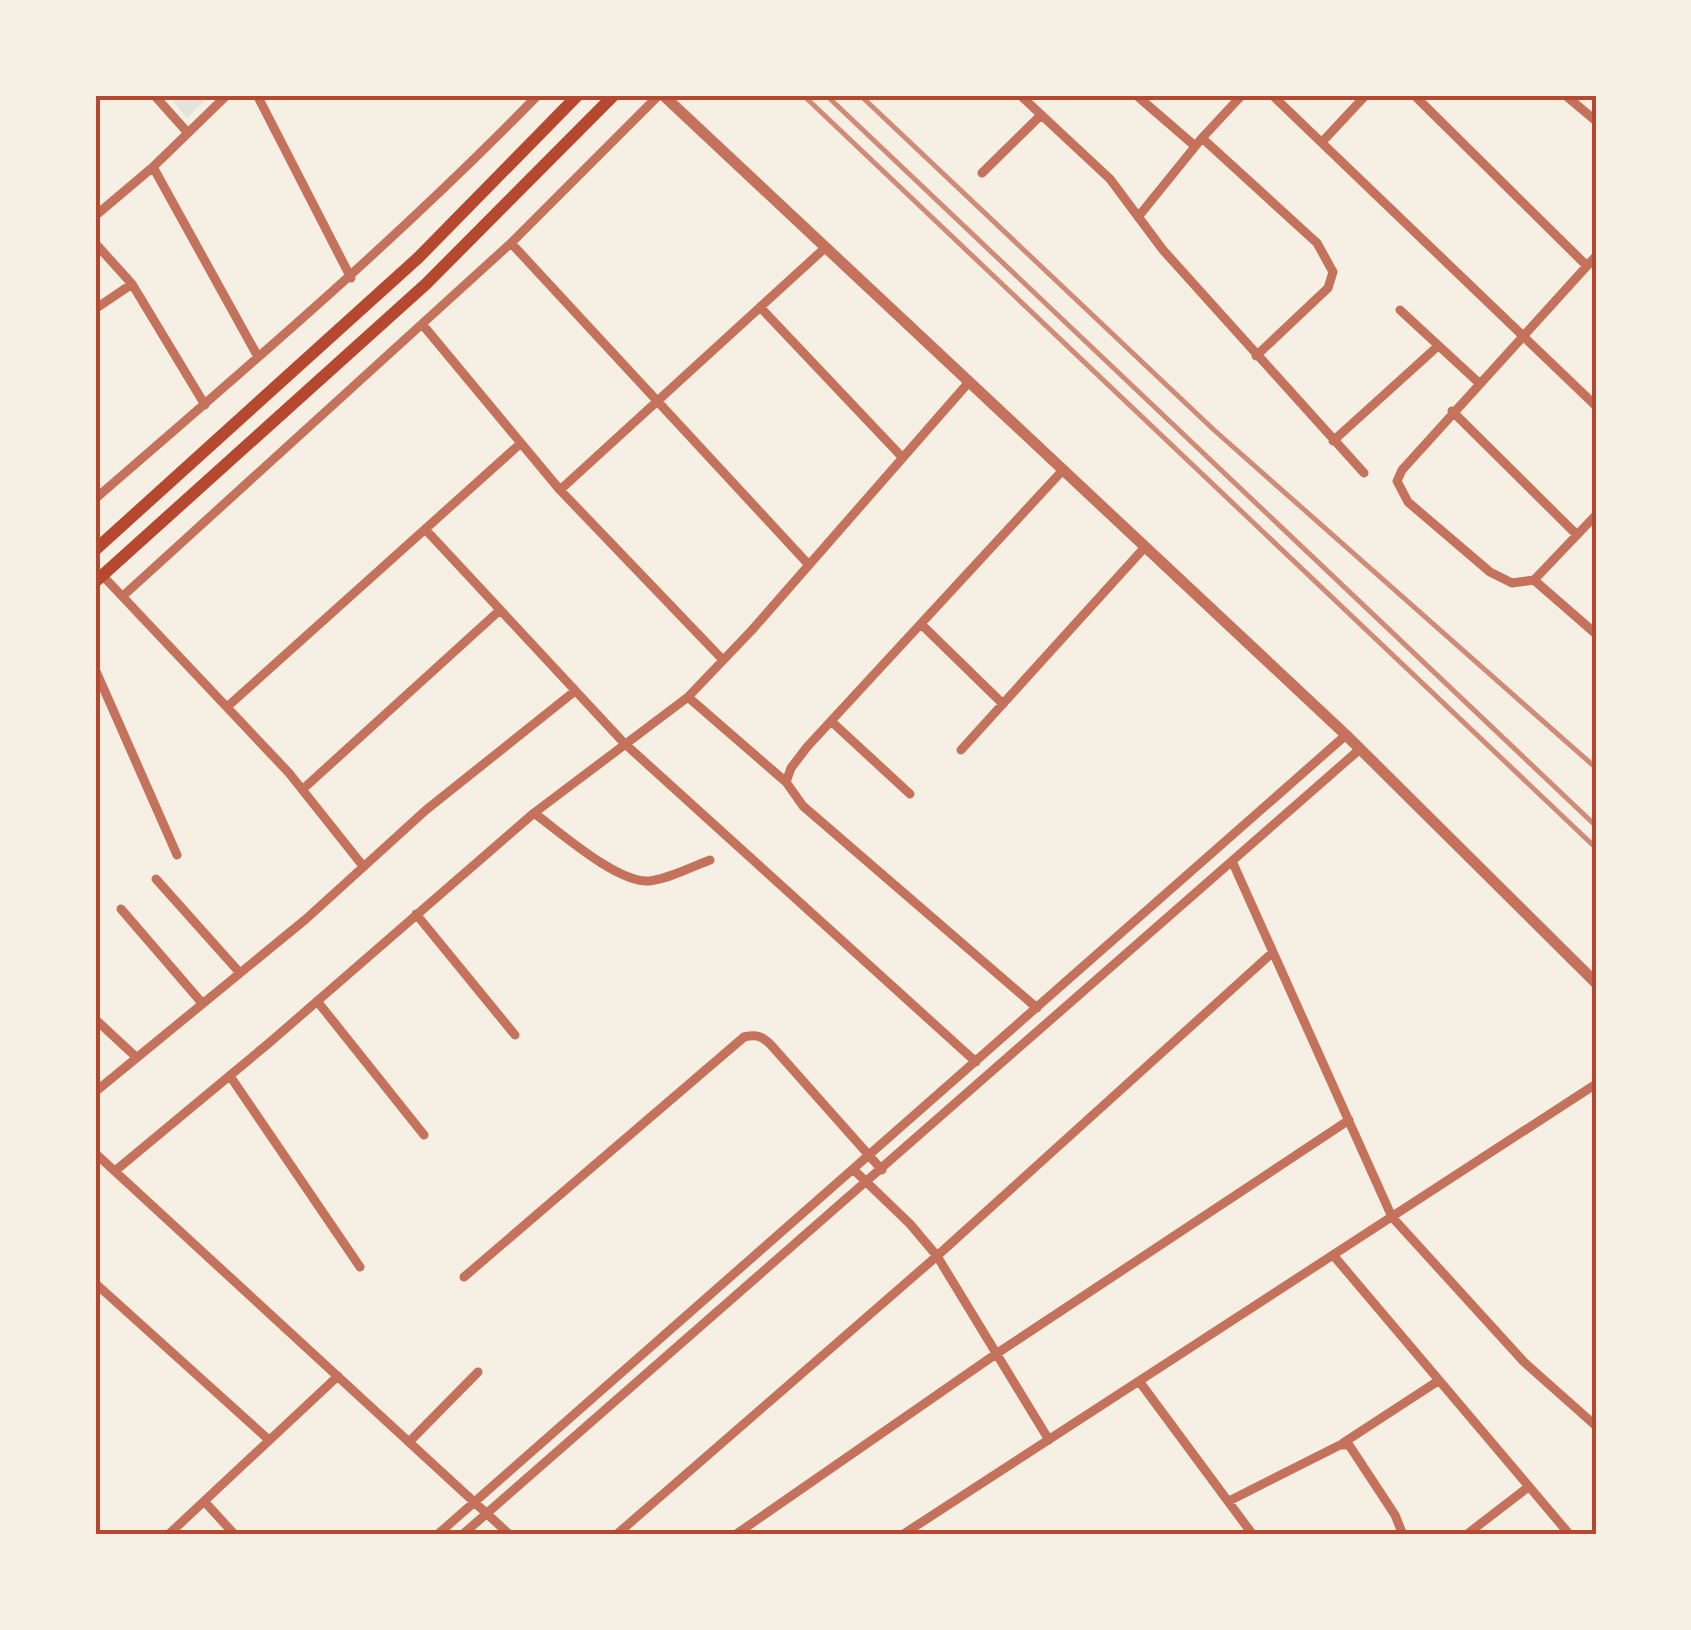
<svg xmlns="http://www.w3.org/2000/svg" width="1691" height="1630" font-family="Karla,sans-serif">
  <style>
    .green { fill: #e2e4dc }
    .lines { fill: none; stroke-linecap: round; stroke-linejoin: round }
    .minor { stroke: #c5725c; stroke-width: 9 }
    .tertiary { stroke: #c5725c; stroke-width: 11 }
    .secondary { stroke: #b5482f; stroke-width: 12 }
    .rail { stroke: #cf8b77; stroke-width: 5 }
    .neatline { fill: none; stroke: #b5482f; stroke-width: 4 }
  </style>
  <rect width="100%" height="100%" fill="#f6efe4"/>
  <path class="green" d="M168,95h42l-23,23z"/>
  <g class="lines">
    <path class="minor" d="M154,95l34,38
      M257,95l94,183
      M1020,95l90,84 53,71 201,223
      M1136,95l59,51
      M1272,95l324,311
      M1414,95l173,171
      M1565,95l31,26
      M1202,138l115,105 16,29 -5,16 -72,68
      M1322,142l44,-47
      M153,167l104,188
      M982,173l58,-57
      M95,216l58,-49 74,-72
      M1138,217l64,-79 40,-43
      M95,243l37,41 73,121
      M511,243l298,322
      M1596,256l-194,214 -5,11 11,21 82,70 22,11 22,-3 62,-65
      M760,307l142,150
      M95,309l37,-25
      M1400,310l79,73
      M422,324l138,166 163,170
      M1452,411l125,124
      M1333,441l105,-95
      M560,490l266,-243
      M95,499c151,-131 303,-260 443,-404
      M425,529l199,214 352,319
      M103,576l186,197 74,93
      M1534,580l62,54
      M124,595l387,-352 148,-148
      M921,624l82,80
      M95,669l82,186
      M688,697l98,85
      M227,707l294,-264
      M832,722l78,72
      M961,750l184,-203
      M303,789l197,-179
      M534,813c26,19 83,70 115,68 20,-2 42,-14 61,-21
      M1232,861l160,356 132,145 72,64
      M156,879l84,94
      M121,909l81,94
      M416,914l99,121
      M317,1001l107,134
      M1037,1008l-234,-202 -17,-24 5,-14 16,-21 255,-276
      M95,1019l41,38
      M230,1076l130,191
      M95,1092l211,-173 120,-109 149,-119
      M95,1153l415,382
      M115,1171l154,-128 265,-230 154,-116 64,-67 217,-248
      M855,1171l55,53 27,32 112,184
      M1333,1255l237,280
      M464,1277l280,-240c13,-3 18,-1 27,8l111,125
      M95,1283l174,157
      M1139,1381l114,154
      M409,1442l69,-70
      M1343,1443l95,-62
      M204,1501l31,34
      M1229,1501l111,-56h9l46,70 8,20
      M168,1535l170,-159
      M437,1535l909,-800
      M462,1535l898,-786
      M616,1535l321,-279 335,-303
      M735,1535l261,-181 353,-234
      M902,1535l694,-451
      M1466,1535l61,-47"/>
    <path class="tertiary" d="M663,95l683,640 250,248"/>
    <path class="secondary" d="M95,550l324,-293 159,-162
      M95,582l331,-298 188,-189"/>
    <path class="rail" d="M803,95l793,753
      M826,95l770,731
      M860,95l354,335 382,338"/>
  </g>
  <rect width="1691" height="1630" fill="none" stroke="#f6efe4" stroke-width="195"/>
  <rect x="98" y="98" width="1496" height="1434" class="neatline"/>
</svg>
